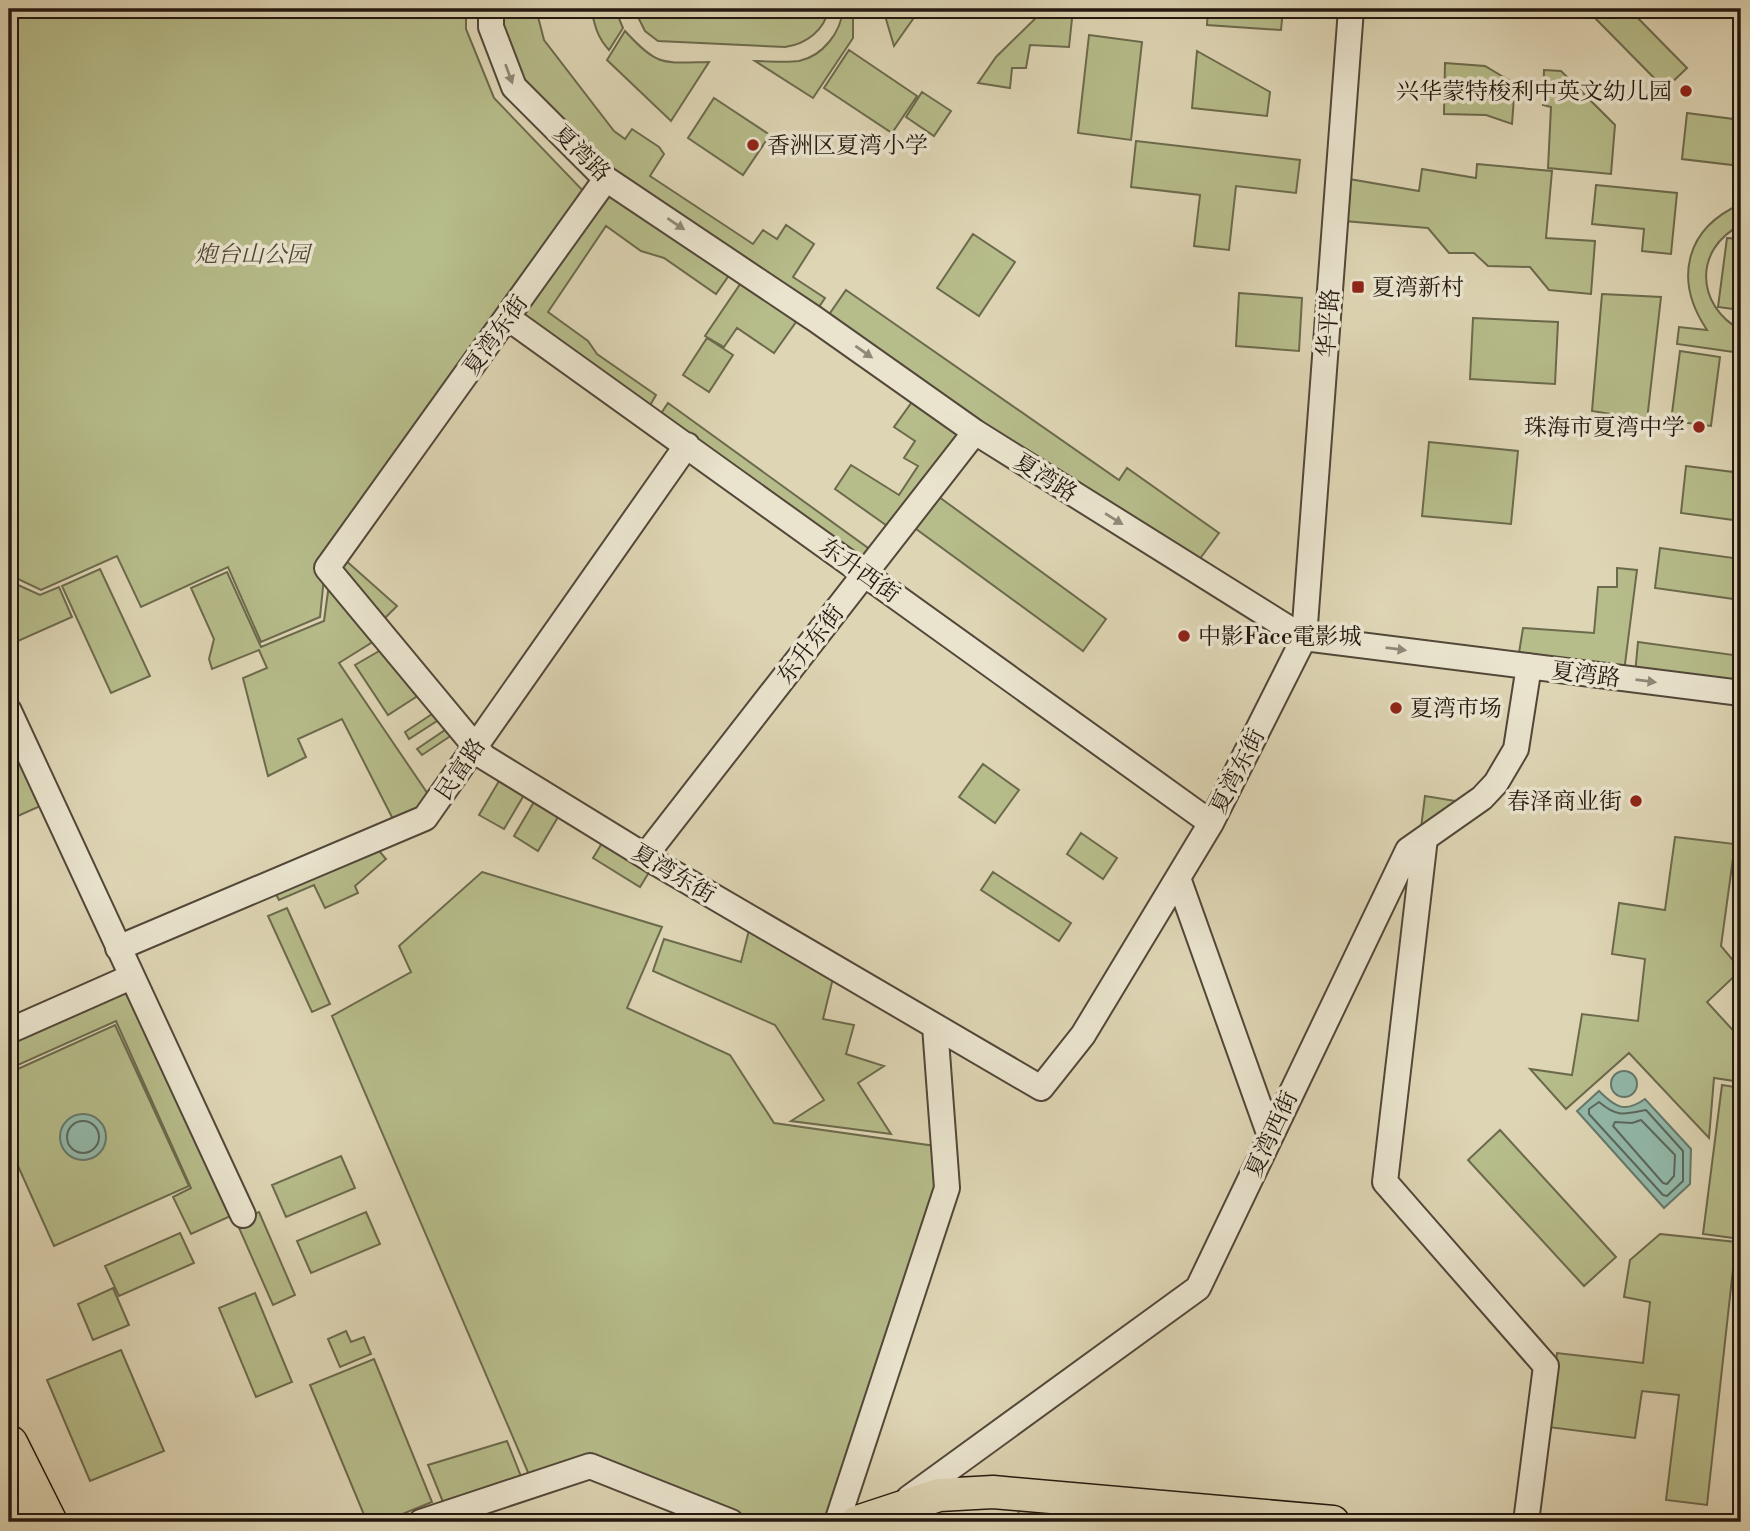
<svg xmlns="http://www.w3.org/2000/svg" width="1750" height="1531" font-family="'Libre Bodoni','Noto Serif SC',serif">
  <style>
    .green { fill: #b6bc8a; stroke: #6c6a4d; stroke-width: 2 }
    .water { fill: #93b9aa; stroke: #66796c; stroke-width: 2 }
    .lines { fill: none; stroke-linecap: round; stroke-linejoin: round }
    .shore { stroke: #5b685d; stroke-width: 2 }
    .minor-casing { stroke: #524739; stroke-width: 28 }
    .major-casing { stroke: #231810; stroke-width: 35 }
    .highway-casing { stroke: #231810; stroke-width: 40 }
    .minor { stroke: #eae4ce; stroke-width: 24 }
    .major { stroke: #ded5b4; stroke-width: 32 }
    .highway { stroke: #ded5b4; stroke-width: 37 }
    .oneway { fill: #908878 }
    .poi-dot { fill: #8f2418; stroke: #eae4ce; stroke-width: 2.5 }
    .labels { text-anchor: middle; stroke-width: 7; stroke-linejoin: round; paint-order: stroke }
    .poi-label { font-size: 23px; fill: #231810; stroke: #eae4ce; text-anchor: start }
    .street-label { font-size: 23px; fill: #231810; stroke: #eae4ce }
    .park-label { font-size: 23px; font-style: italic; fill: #4f4935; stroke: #eae4ce }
  </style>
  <rect width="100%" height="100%" fill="#ded5b4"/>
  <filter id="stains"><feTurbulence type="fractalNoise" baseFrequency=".00286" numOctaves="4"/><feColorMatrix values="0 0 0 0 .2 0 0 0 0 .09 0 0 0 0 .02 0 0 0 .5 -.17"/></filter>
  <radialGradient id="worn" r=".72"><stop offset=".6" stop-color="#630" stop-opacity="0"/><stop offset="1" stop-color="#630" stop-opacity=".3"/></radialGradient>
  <path class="green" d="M9,9h457v20l28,69 95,99 -264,370 -5,50 -59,25 -33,-75 -87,40 -24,-51 -76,34 -23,-11 -9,-22z
    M497,9h39l8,31 70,91 11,8 7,-10 27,18 5,7 -14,22 103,68 10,-14 14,9 9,-14 28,19 -21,33 32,21 -8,12 -208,-134 -95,-102z
    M591,9h24l8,19 -14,22c-12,-13 -14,-24 -18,-41z
    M634,9h195c-5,21 -22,35 -44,38l-127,-6 -13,-10z
    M843,9h10v29l-40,60 -58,-37c14,0 30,2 44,0 24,-5 42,-29 44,-52z
    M883,9h37l-26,37z
    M1045,9h28l-4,38 -39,-2 -4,23h-14l-2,20 -32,-5 18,-26z
    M1208,9h75l-2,21 -74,-5z
    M1594,9h35l58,59 -22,21 -75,-76z
    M625,31c33,36 37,32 84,31l-38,59 -64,-61z
    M1089,35l53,7 -11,98 -53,-7z
    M849,50l68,46 -25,37 -68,-45z
    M1197,51l73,41 -3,24 -75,-8z
    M1445,63l40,3 30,18 -3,40 -26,-9 -42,-1z
    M1544,70l17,1 54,54 -4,49 -63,-6 3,-61 -8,-2z
    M922,92l29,19 -17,25 -28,-19z
    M714,98l56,37 -27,40 -55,-37z
    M1687,113l54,7v46l-59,-7z
    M1136,141l164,19 -4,33 -60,-7 -7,64 -35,-4 6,-51 -69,-8z
    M1477,164l75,7 -6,67 49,3 -4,53 -42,-4 -19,-23 -42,-1 -14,-13h-25l-21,-25 -84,-7 5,-42 70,12 3,-22 54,9z
    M1596,185l81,8 -6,61 -29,-3 2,-22 -52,-5z
    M609,188l125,80 -18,26 -52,-36 -23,-7 -35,-25 -58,86 40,29 9,13 59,41 -10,17 -131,-94z
    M1741,204v21c-48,24 -45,81 0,105v23l-64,-9 2,-17 28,3c-33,-49 -23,-101 34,-126z
    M973,234l42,28 -36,54 -42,-28z
    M1727,238l14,1v71l-23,-3z
    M745,277l56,38 -27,38 -37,-25 -13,19 -19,-11z
    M846,290l273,190 8,-12 92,65 -23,31 -219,-139 -149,-109z
    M1239,293l63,5 -3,53 -63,-5z
    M1602,294l59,3 -14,123 -55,-9z
    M1473,318l85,4 -3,62 -85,-5z
    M707,338l26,17 -24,37 -26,-17z
    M1680,351l40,6 -9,69 -40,-5z
    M917,395l49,36 -76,97 -55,-39 16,-24 48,30 19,-29 -14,-8 11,-17 -21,-14z
    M668,403l207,150 -11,15 -206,-150z
    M1429,442l89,9 -7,73 -89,-8z
    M1686,466l55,7v48l-60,-8z
    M935,494l171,125 -23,32 -171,-125z
    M1660,548l81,11v41l-86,-12z
    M343,558l54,48 -19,19 -44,-58z
    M1617,568l20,2 -13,102 -106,-13 5,-31 71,5 4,-46h19z
    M100,569l50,107 -39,17 -49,-107z
    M227,572l34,75 63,-26 6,-44 49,61 -40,25 93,137 -37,23 -53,-104 -44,20 8,18 -38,19 -25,-98 24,-10 -8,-18 -47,19 -3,-10 5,-20 -23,-51z
    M18,585l22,10 19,-8 13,30 -63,28v-57z
    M1638,642l103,14v32l-106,-14z
    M381,650l38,45 -31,20 -33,-50z
    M435,712l5,7 -31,20 -4,-7z
    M448,728l4,7 -30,20 -5,-6z
    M21,748l26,55 -38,17v-67z
    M983,764l36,26 -24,33 -36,-26z
    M499,781l25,14 -20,34 -25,-14z
    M1425,796l43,7 -48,33z
    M534,802l24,15 -20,34 -24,-15z
    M1081,833l36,25 -14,21 -36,-25z
    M1675,837l60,7 -14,102 20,24 -34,32 34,37v43l-27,-4 -5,60 -80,-85 -63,56 -36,-40 42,6 10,-61 56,7 7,-62 -33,-5 7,-51 46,7z
    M604,840l47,29 -11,18 -47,-29z
    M374,845l12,14 -31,27 3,7 -33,15 -11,-23 -35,15 -6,-11z
    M482,872l180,55 -35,81 103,47 44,68 168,24 4,41 -109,334h-104l-143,-56 -57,18 -201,-468 79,-44 -12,-26z
    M993,872l78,51 -12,18 -78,-51z
    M287,908l43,96 -18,8 -44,-96z
    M750,926l84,48 -11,45 31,6 -8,29 38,12 -26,17 33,51 -100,-13 33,-21 -49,-75 -122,-54 11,-32 77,23z
    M129,984l106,230 -44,20 -18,-37 18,-9 -75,-167 -107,48v-31z
    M115,1025l74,161 -135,60 -45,-100v-73z
    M1722,1085l19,3v151l-38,-5z
    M1500,1130l116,127 -32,29 -116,-126z
    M341,1156l14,32 -69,29 -14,-32z
    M259,1212l36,83 -22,10 -37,-84z
    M366,1212l14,32 -69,29 -14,-32z
    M180,1233l14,30 -75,33 -14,-30z
    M1660,1234l76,8 -29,263 -41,-5 13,-105 -37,-4 -7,47 -87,-11 9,-74 86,10 7,-61 -26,-5 6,-37z
    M113,1288l16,37 -36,15 -15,-36z
    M255,1293l37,89 -36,15 -37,-89z
    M346,1331l5,11 13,-5 7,17 -31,13 -12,-28z
    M121,1350l43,101 -74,30 -43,-101z
    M374,1359l58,143 -49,20h-16l-57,-137z
    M507,1441l17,43 -79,23 -17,-42z
    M1021,1502l217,20h-222z"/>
  <path class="water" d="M1611 1084a13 13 0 1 1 26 0a13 13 0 1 1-26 0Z
    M1599,1091c17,17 26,22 46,8l46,50 -1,35 -26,24 -87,-97z
    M60 1137a23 23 0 1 1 46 0a23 23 0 1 1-46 0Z"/>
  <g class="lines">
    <path class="shore" d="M1599,1102c19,16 26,12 47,8l37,41v30l-16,15 -4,-1 -74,-81v-5z
      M1641,1120l34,35 -1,21 -7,8 -4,-1 -50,-57 2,-4 17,1z
      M67 1137a16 16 0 1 1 32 0a16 16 0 1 1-32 0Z"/>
    <defs>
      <path id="minor" d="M491,9v18l23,60 92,92 209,140 160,113 329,206 437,55
        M606,179l-279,389 157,189 174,107 383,224 42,-53 128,-212 93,-185 47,-629
        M508,318l703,505
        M9,711l234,504
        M1425,838l-40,344 161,184 -20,156
        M645,856l330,-424
        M1178,878l92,258
        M118,948l307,-130 262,-373
        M9,1031l122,-54
        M909,1498l289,-210 210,-438 74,-52 14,-15 20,-34 13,-83
        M421,1522l169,-56 141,56
        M837,1522l110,-334 -12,-162"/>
      <path id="major" d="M857,1522l82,-27 54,-3 340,30"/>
      <path id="highway" d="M9,1444l39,78
        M9,1501l9,21"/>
    </defs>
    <use href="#minor" class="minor-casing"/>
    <use href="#major" class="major-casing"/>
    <use href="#highway" class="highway-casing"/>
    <use href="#minor" class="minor"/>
    <use href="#major" class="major"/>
    <use href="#highway" class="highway"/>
  </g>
  <defs><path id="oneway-solid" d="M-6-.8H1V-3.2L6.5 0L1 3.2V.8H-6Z" transform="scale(1.75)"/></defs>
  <g class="oneway">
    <use href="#oneway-solid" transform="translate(509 74) rotate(70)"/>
    <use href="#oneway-solid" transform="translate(676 224) rotate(34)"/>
    <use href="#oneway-solid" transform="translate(864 352) rotate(35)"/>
    <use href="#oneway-solid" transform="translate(1114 519) rotate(32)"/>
    <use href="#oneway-solid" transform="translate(1396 649) rotate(7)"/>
    <use href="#oneway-solid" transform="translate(1646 681) rotate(7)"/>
  </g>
  <g class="poi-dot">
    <circle cx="1686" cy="91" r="7"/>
    <circle cx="753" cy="145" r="7"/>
    <rect x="1351" y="280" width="14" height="14" rx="3.5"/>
    <circle cx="1699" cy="427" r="7"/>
    <circle cx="1184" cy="636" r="7"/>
    <circle cx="1396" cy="708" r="7"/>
    <circle cx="1636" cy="801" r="7"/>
  </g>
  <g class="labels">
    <g class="poi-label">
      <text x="1672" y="99" text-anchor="end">兴华蒙特梭利中英文幼儿园</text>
      <text x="767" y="153">香洲区夏湾小学</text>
      <text x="1372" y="295">夏湾新村</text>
      <text x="1685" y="435" text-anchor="end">珠海市夏湾中学</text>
      <text x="1198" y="644">中影Face電影城</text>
      <text x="1410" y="716">夏湾市场</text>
      <text x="1622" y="809" text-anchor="end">春泽商业街</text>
    </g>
    <g class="street-label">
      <text transform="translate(582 153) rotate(44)" y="8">夏湾路</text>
      <text transform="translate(1328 323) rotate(-86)" y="8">华平路</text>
      <text transform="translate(495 335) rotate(-54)" y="8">夏湾东街</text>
      <text transform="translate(1046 477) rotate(32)" y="8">夏湾路</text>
      <text transform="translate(860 570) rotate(36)" y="8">东升西街</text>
      <text transform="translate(810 644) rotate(-52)" y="8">东升东街</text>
      <text transform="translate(1586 674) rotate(7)" y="8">夏湾路</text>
      <text transform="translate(460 769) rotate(-56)" y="8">民富路</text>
      <text transform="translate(1237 771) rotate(-63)" y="8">夏湾东街</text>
      <text transform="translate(674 873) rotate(31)" y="8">夏湾东街</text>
      <text transform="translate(1271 1134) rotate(-65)" y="8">夏湾西街</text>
    </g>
    <g class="park-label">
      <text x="252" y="262">炮台山公园</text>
    </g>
  </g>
  <rect width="1750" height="1531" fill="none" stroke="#ded5b4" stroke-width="35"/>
  <rect x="10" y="10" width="1729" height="1510" fill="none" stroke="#231810" stroke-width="3.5"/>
  <rect x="18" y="18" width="1715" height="1496" fill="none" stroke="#231810" stroke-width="2"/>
  <rect width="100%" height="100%" filter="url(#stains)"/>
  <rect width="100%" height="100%" fill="url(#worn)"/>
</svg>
